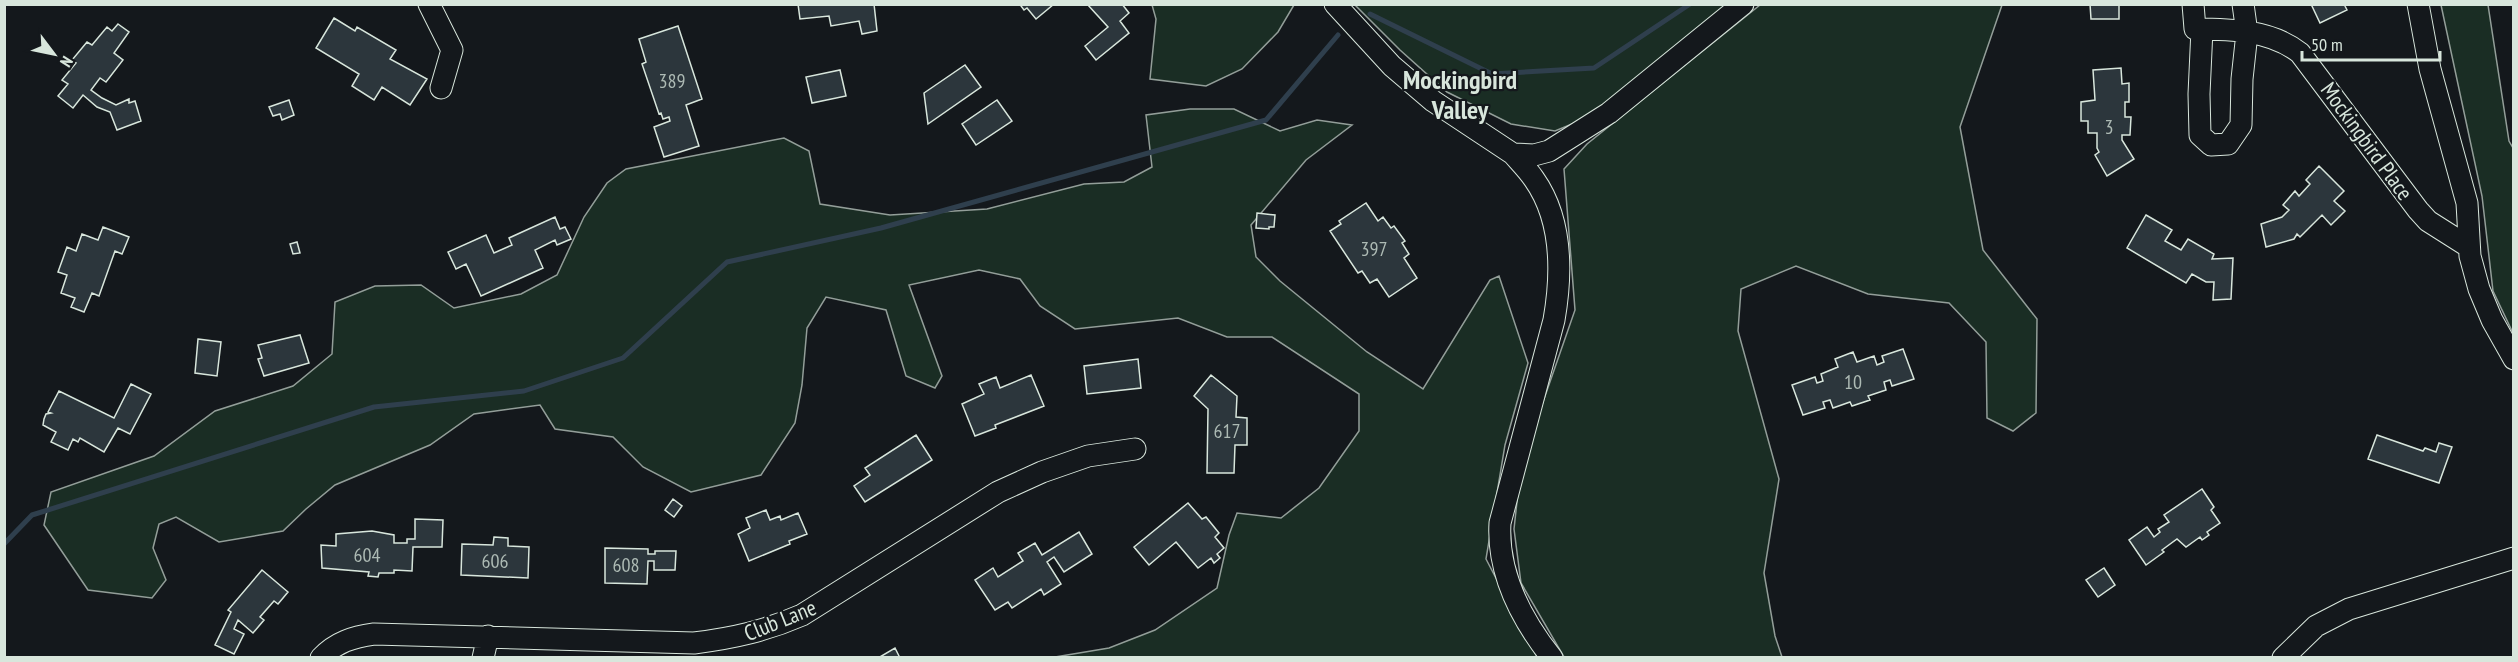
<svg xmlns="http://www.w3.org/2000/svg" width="2518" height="662" font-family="'PT Sans Narrow',sans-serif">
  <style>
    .green { fill: #1a2d24; stroke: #939e99; stroke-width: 1.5 }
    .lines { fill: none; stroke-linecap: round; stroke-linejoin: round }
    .stream { stroke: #2f3f4d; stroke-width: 5 }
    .building { fill: #2c363c; stroke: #d8e6dc; stroke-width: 1.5 }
    .minor-casing { stroke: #d8e6dc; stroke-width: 23 }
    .minor { stroke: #14181c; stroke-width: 21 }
    .labels { text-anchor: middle; stroke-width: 4.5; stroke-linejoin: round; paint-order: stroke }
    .number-label { font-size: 20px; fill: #adbab4 }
    .street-label { font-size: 22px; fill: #d8e6dc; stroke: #14181c }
    .quarter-label { font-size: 26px; font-weight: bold; fill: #d8e6dc; stroke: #14181c }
  </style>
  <rect width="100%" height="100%" fill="#14181c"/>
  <path class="green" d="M1152,5v-1l142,1 -16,27 -36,37 -36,17 -56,-7 6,-60z
    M1355,5h372l-138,112 -34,14 -44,-7 -64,-32 -47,-42z
    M1760,5h242l-42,122 23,123 54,69 -1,94 -23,18 -26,-13 -1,-76 -37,-39 -81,-9 -72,-28 -55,23 -3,42 41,148 -15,94 11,63 7,21h-218l-43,-74 -7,-54 7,-64 54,-155 -11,-141 23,-25z
    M2441,5h47l21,136 4,7v185l-20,-42 -11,-95z
    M1190,109h44l46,22 37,-11 35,5 -46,35 -55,65 5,32 24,24 87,71 56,37 67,-109 9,-4 29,87 -23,82 -19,114 51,98h-482l54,-9 46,-18 62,-42 12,-53 8,-22 44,5 38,-30 40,-57v-37l-87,-57h-45l-49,-19 -103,11 -35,-23 -20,-27 -41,-9 -70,15 33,91 -7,12 -29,-12 -20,-66 -60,-13 -19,31 -5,57 -7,38 -34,52 -70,17 -48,-25 -30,-30 -58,-8 -15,-24 -66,9 -44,31 -95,40 -29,24 -23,22 -64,11 -43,-25 -17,7 -6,24 13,32 -14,18 -64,-8 -44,-65 7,-33 103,-36 61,-45 78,-25 39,-32 3,-52 40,-16 46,-1 33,23 67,-14 36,-19 27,-58 23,-34 19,-14 158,-31 25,13 11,53 70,11 97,-6 97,-25 40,-2 28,-15 -6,-52z"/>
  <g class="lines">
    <path class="stream" d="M1370,14l122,60 102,-6 96,-64
      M4,544l28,-29 342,-108 150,-16 99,-33 104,-96 154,-34 385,-108 72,-85"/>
  </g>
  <path class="building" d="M798,4h76l3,27 -15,3 -3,-13 -28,5 -2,-10 -29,3z
    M1022,4h32l-18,15 -9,-11 -3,2 -3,-4z
    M1087,4h35l7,9 -9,8 9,12 -33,27 -11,-14 23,-19z
    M2090,4h29v15h-28z
    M2311,4h36l-2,2 2,4 -27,13z
    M334,18l21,13 2,-4 39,23 -6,9 37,20 -17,26 -28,-18 -8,13 -22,-14 7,-12 -43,-26z
    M118,24l11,8 -15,21 9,7 -17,22 -6,-4 -9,12 11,8 14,7 13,-6v4l6,-2 6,20 -24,9 -7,-18 -13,-5 -14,-12 -10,13 -15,-12 10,-12 -6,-4 14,-17 -4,-3 15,-18 5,3 15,-18 5,4z
    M678,26l24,73 -16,6 13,41 -35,11 -10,-30 16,-6 -1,-4 -6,2 -2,-6 -2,1 -17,-50 4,-2 -7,-23z
    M965,65l16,22 -53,37 -4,-31z
    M2121,68l1,16 7,-1v19h-4v15h6l-1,18h-8v5l12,19 -27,17 -12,-21 4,-3 -2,-4v-15h-9v-12h-7v-19l14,-2 -2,-30z
    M840,70l6,26 -34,7 -6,-26z
    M289,100l5,15 -12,5 -2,-6 -7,2 -4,-9z
    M997,100l15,21 -36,24 -14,-21z
    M2319,166l25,25 -10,10 11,10 -14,14 -9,-10 -22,22 -3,-3 -3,5 -28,8 -5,-23 21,-7 7,-7 -6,-5 12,-14 4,5 11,-12 -4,-4z
    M1366,203l12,18 5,-4 8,11 3,-2 11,15 -3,2 7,11 -5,4 13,20 -28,19 -12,-18 -7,4 -8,-12 -4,2 -28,-42 11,-7 -2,-3z
    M1257,213l18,2 -1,12h-5v2l-13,-1z
    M2146,215l26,15 -7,11 16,9 7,-11 26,15 -2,5 21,-1 -2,41 -18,1 1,-18h-8l-14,-8 -6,9 -59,-35z
    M555,217l5,12 5,-2 6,12 -14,6 -2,-5 -20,10 8,18 -62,28 -15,-32 -10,5 -8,-17 38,-17 8,18 18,-8 -3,-7z
    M103,227l26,10 -7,17 -7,-3 -16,45 -7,-3 -8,19 -13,-5 4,-9 -14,-5 6,-18 -9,-3 9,-25 9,4 6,-17 16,6z
    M297,242l3,11 -7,1 -3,-10z
    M300,335l9,28 -45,13 -6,-17 4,-1 -4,-13z
    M198,339l23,3 -4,34 -22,-3z
    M1903,349l11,30 -22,7 -2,-6 -6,2 2,8 -18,6 2,4 -18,6 -2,-4 -17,6 -3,-8 -7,2 2,6 -22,7 -11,-30 23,-8 2,6 6,-2 -2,-7 17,-7 -3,-8 18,-7 4,10 17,-6 3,9 7,-3 -2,-6z
    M1138,359l3,29 -54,6 -3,-28z
    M1031,375l13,31 -49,19 1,3 -21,8 -13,-32 22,-10 -5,-10 17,-7 4,11z
    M1211,375l26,21 -1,21 11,1v27h-12l-1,28h-27l1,-64 -14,-13z
    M131,384l20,10 -21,40 -12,-6 -14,24 -24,-14 -2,4 -5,-3 -5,11 -17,-8 5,-10 -13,-7 1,-6 2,-5 5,-1 -3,-1 11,-21 55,27z
    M916,435l16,25 -67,42 -11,-16 16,-11 -5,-7z
    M2377,435l46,16 2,-3 11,4 3,-9 13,4 -13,36 -71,-24z
    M2202,489l12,18 -3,3 9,13 -13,9 2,3 -7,5 -2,-3 -14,10 -9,-8 -15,11 2,2 -18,13 -17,-25 18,-13 7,10 6,-5 -2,-3 11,-7 -5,-7z
    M673,499l9,7 -8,11 -9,-7z
    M1188,503l14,16 4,-2 13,16 -4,4 9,11 -7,6 3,4 -6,5 -3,-5 -13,10 -22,-26 -27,23 -15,-18z
    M766,510l4,10 10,-4 1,4 17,-7 9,21 -18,7 1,3 -41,17 -11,-27 12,-6 -4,-10z
    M415,519l28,1 -1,27h-29l-1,24 -18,-1v3h-15l-1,4 -10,-1 1,-4 -47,-4 -1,-23 15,1v-12l36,-3 22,4v8h13v-4h8z
    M1079,532l13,22 -28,18 -10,-15 -7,5 14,22 -17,11 -3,-6 -29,19 -4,-6 -13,8 -20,-30 18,-12 5,9 25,-16 -5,-8 17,-10 7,12z
    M494,537l14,1v8l21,1 -1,31 -67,-3 1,-31 31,1z
    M605,548l43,1v5h7v-3h21l-1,19h-21v-9h-6l-1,23 -42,-1z
    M2104,568l11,17 -17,12 -12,-17z
    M262,570l26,22 -10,12 -4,-3 -14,16 4,3 -11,13 -15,-13 -4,9 10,5 -10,20 -19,-9 16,-33 -3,-2z
    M895,648l5,10h-22z"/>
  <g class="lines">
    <defs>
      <path id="minor" d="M429,4l23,46 -11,38
        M1335,4l57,62 41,35 80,53 21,1 15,-4 60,-38 134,-109
        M2193,4l2,25c36,0 76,1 105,24l118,157 10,11 41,26
        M2418,4l12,65 37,134 3,53 9,33 13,31 22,39
        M2202,29l-3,65 1,41 11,10 17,-1 13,-19 1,-46 5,-46 -4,-29
        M1513,154c7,8 15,16 21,25 29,41 28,95 20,141l-54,203c-3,51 21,96 52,135
        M321,658c15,-16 32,-21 53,-24l320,9c40,-5 71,-12 108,-28l196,-123 44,-20 46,-16 47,-7
        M483,658l5,-22
        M2283,658l33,-32 33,-17 165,-51"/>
    </defs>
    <use href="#minor" class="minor-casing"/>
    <use href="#minor" class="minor"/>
  </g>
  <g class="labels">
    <g class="number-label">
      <text x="672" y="88">389</text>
      <text x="2109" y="134">3</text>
      <text x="1374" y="256">397</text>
      <text x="1853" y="389">10</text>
      <text x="1227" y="438">617</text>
      <text x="367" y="562">604</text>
      <text x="495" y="568">606</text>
      <text x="626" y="572">608</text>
    </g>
    <g class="street-label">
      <text transform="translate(2367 141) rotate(54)" y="8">Mockingbird Place</text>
      <text transform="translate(780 620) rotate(-22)" y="8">Club Lane</text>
    </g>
    <g class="quarter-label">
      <text x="1460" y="89">Mockingbird<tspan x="1460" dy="30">Valley</tspan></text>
    </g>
  </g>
  <rect width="2518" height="662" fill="none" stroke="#d8e6dc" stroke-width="12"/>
  <g transform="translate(54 54) rotate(122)" stroke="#14181c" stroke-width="4.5" paint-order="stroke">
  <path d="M0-4.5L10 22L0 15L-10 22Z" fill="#d8e6dc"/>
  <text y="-9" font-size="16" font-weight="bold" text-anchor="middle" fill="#d8e6dc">N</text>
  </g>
  <path d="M2302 51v9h138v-9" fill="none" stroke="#d8e6dc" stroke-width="3"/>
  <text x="2311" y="51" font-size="18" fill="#d8e6dc" stroke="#14181c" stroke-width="4.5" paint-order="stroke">50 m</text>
</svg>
